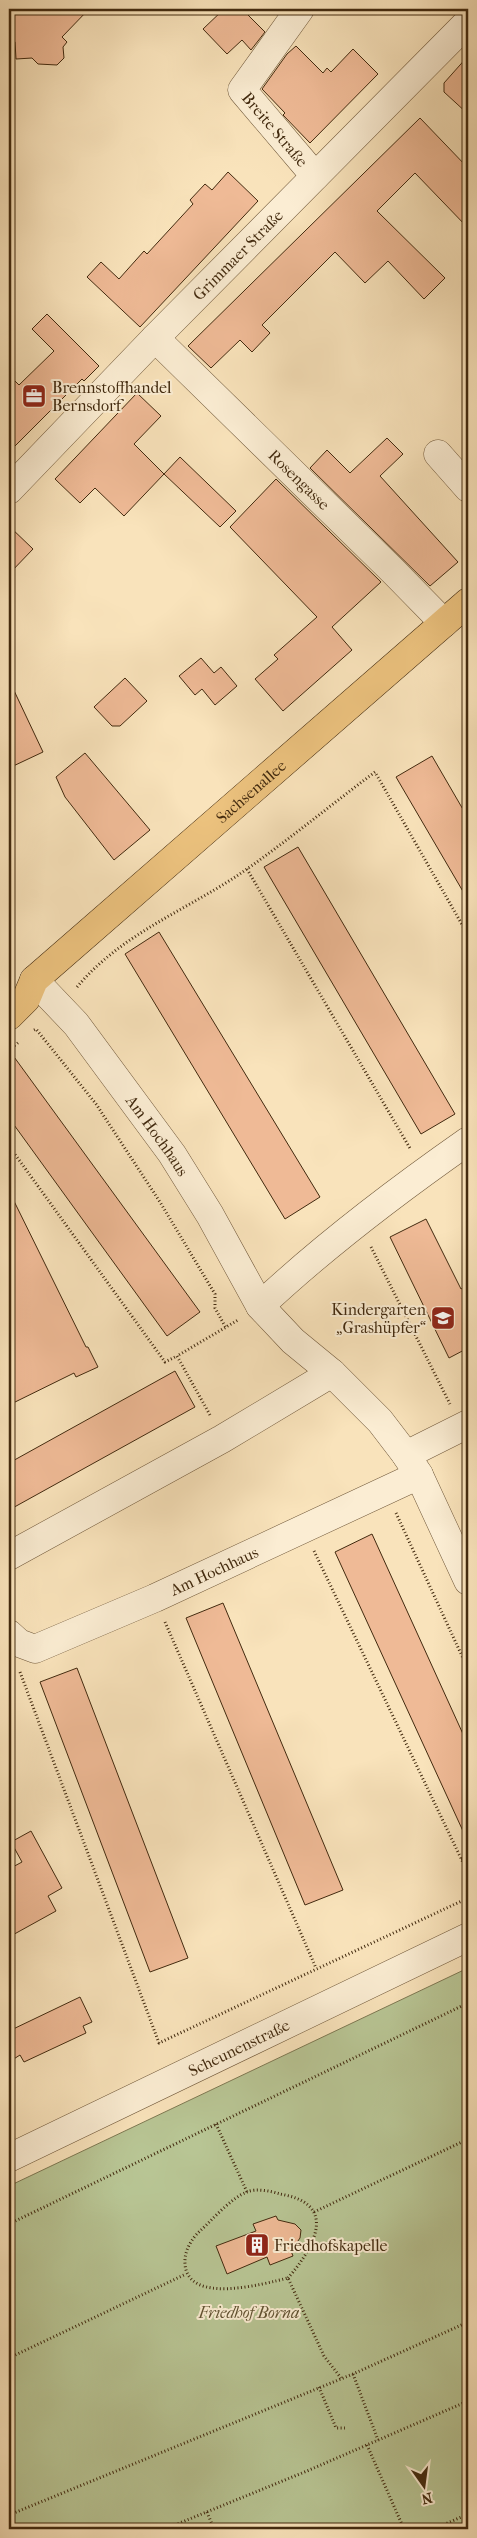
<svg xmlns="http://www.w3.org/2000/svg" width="477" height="2538" font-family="'IM FELL French Canon',serif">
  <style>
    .green { fill: #b8c594; stroke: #7d7852 }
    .building { fill: #efba96; stroke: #422a0f }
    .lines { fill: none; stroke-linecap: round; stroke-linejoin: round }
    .minor-casing { stroke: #70583a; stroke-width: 29 }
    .major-casing { stroke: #422a0f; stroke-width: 29 }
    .path { stroke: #422a0f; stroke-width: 3; stroke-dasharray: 1 2.5; stroke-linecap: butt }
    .minor { stroke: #fbedd3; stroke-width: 28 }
    .major { stroke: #ecc27e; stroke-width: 28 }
    .labels { text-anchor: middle; stroke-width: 4; stroke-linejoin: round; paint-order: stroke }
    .street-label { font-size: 16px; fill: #422a0f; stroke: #fbedd3 }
    .poi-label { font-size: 16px; fill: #422a0f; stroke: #fbedd3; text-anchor: start }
    .park-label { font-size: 16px; font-style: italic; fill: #605130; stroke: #fbedd3 }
  </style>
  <rect width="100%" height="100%" fill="#f9e3bb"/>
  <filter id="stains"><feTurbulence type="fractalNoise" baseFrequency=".004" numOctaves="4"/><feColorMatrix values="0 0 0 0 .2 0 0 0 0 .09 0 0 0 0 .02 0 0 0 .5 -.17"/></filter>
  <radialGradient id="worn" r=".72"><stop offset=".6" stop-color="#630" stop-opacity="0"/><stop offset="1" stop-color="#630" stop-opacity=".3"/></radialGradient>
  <path class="green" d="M468,1968v561h-459v-343z"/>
  <path class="building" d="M9,9h80l-27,28 5,5 -4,5 1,11 -7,7 -19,-1 -6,-6 -16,1 -1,-17 -6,-7z
    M224,9h18l23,23 -14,18 -9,-10 -15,14 -24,-25z
    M296,46l27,27 4,-5 4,4 22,-23 25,25 -68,69 -27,-28 2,-2 -23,-24 25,-35z
    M468,56v58l-24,-22v-9z
    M420,118l48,50v60l-53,-55 -38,38 68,67 -21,21 -36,-38 -23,22 -30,-31 -73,73 8,8 -18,19 -12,-12 -29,28 -23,-22z
    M228,172l30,29 -118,126 -53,-50 14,-15 18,17 25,-28 3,3 46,-50 -3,-4 15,-16 7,6z
    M47,314l52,52 -15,15 -2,-2 -73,73v-77l10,10 35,-34 -22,-22z
    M137,393l24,23 -27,28 30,30 -40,42 -29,-28 -15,15 -25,-24z
    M387,438l16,16 -23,22 78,86 -28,24 -120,-118 17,-18 23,23z
    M180,457l56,54 -16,16 -56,-53z
    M276,479l105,103 -49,45 20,23 -69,61 -28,-32 23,-20 -4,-4 43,-38 -87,-90z
    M9,526l24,23 -24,25z
    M201,658l13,15 7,-6 16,19 -22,19 -13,-16 -7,6 -16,-19z
    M125,678l22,23 -27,25h-8l-18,-19z
    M9,680l34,72 -34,16z
    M85,753l65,77 -36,30 -49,-63 -9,-20z
    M432,756l36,62v82l-72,-123z
    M298,847l157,267 -34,20 -157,-267z
    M159,932l161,265 -35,22 -160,-265z
    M9,1050l191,262 -33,24 -158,-218z
    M9,1191l77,156h2l10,20 -22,10 -2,-4 -65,32z
    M426,1219l35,70 7,-4v63l-19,10 -59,-121z
    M175,1371l20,36 -186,103v-47z
    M372,1534l96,211v97l-133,-290z
    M223,1603l120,287 -38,15 -119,-287z
    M77,1668l111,290 -38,14 -110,-290z
    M31,1831l31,57 -14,8 8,15 -47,26v-68l13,-7 -11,-20z
    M80,1997l12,25 -9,4 3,7 -62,29 -4,-7 -11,7v-31z
    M276,2216l2,4 17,4 6,6 -1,8 -9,13 2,5 -23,9 -3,-8 -40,17 -11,-28 40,-15 -3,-7z"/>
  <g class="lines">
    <defs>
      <g id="minor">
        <path id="s1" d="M300,9l-58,81 73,86"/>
        <path id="s2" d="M155,338l238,233 51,52"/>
        <path d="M438,454l30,34"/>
        <path id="s3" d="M9,490l146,-152 313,-316"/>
        <path id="s4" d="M34,980l42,44 96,130 38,61 50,91 33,35 39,32 48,48 26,34 13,20 49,106"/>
        <path d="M260,1306c65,-61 135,-114 208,-165"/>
        <path d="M406,1455l62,-31"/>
        <path d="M9,1556l213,-117 110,-66"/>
        <path id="s5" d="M9,1634l10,9 16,6 120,-51 264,-123"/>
        <path id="s6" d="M9,2158l459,-221"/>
      </g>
      <g id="major">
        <path id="s7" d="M9,1016l17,-17 8,-19 434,-378"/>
      </g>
    </defs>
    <use href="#minor" class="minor-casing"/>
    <use href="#major" class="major-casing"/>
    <path class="path" d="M247,869l164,281
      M77,987c46,-55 113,-78 170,-118 44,-31 85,-65 128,-97l93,163
      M34,1030l2,-1 60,75 64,98 55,92v14l11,20
      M9,1050l10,-8
      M9,1146l156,216 12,-6
      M371,1247l79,157
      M210,1415l-33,-59 61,-36
      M396,1513l72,156
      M314,1551l154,322
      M165,1622l151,346
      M20,1672l139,371 309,-145
      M461,1859l7,-3
      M216,2124l31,68
      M314,2212l154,-73
      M9,2224l459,-221
      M288,2278c13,-15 40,-50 23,-70 -8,-9 -20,-12 -31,-14 -9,-3 -24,-6 -33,-2 -15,5 -35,28 -47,39 -9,8 -16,21 -15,33 3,41 78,20 103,14l36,78 17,22
      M9,2358l177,-84
      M353,2374l25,66
      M319,2387l17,41h9
      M367,2445l37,84
      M207,2512l7,17
      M9,2515l344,-141 115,-52
      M165,2529l142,-58 161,-70
      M434,2529l34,-15"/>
    <use href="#minor" class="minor"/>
    <use href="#major" class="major"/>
  </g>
  <defs>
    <symbol id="office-square" viewBox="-11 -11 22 22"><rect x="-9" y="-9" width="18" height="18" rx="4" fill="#8f2418" stroke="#fbedd3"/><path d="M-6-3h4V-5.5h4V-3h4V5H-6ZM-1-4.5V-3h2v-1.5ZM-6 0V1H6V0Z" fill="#fff"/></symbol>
    <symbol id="school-square" viewBox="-11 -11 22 22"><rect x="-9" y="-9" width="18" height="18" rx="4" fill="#8f2418" stroke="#fbedd3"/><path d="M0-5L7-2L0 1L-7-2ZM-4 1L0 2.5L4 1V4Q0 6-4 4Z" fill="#fff"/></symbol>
    <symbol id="building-square" viewBox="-11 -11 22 22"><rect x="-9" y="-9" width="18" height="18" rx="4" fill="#8f2418" stroke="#fbedd3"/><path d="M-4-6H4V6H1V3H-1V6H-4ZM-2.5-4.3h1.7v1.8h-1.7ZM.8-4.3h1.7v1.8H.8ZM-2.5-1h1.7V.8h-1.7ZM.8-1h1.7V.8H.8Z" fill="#fff"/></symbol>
  </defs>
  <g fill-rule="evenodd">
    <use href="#office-square" x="20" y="382" width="28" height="28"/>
    <use href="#school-square" x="429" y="1304" width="28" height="28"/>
    <use href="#building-square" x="243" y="2231" width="28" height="28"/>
  </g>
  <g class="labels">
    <g class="street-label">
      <text dy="6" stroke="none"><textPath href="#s1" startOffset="151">Breite Straße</textPath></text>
      <text dy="6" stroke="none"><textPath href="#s3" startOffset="328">Grimmaer Straße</textPath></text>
      <text dy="6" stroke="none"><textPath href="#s2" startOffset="202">Rosengasse</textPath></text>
      <text dy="6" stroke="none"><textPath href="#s7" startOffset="332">Sachsenallee</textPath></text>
      <text dy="6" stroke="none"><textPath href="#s4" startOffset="199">Am Hochhaus</textPath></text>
      <text dy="6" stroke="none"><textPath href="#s5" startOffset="226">Am Hochhaus</textPath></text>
      <text dy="6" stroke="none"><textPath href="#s6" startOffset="255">Scheunenstraße</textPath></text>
    </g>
    <g class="poi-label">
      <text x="52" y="393">Brennstoffhandel<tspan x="52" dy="18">Bernsdorf</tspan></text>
      <text x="426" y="1315" text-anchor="end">Kindergarten<tspan x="426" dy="18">„Grashüpfer“</tspan></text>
      <text x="274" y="2251">Friedhofskapelle</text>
    </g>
    <g class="park-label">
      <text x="249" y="2318">Friedhof Borna</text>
    </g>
  </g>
  <rect width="477" height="2538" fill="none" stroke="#f9e3bb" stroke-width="30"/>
  <rect x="10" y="10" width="457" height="2518" fill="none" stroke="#422a0f" stroke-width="2.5"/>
  <rect x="15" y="15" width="447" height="2508" fill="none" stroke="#422a0f"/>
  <g transform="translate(424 2486) rotate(166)" stroke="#fbedd3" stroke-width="4" paint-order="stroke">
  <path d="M0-4L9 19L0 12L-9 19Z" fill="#422a0f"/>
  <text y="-8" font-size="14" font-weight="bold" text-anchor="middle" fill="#422a0f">N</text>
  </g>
  <rect width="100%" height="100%" filter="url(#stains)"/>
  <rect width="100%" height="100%" fill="url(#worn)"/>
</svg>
